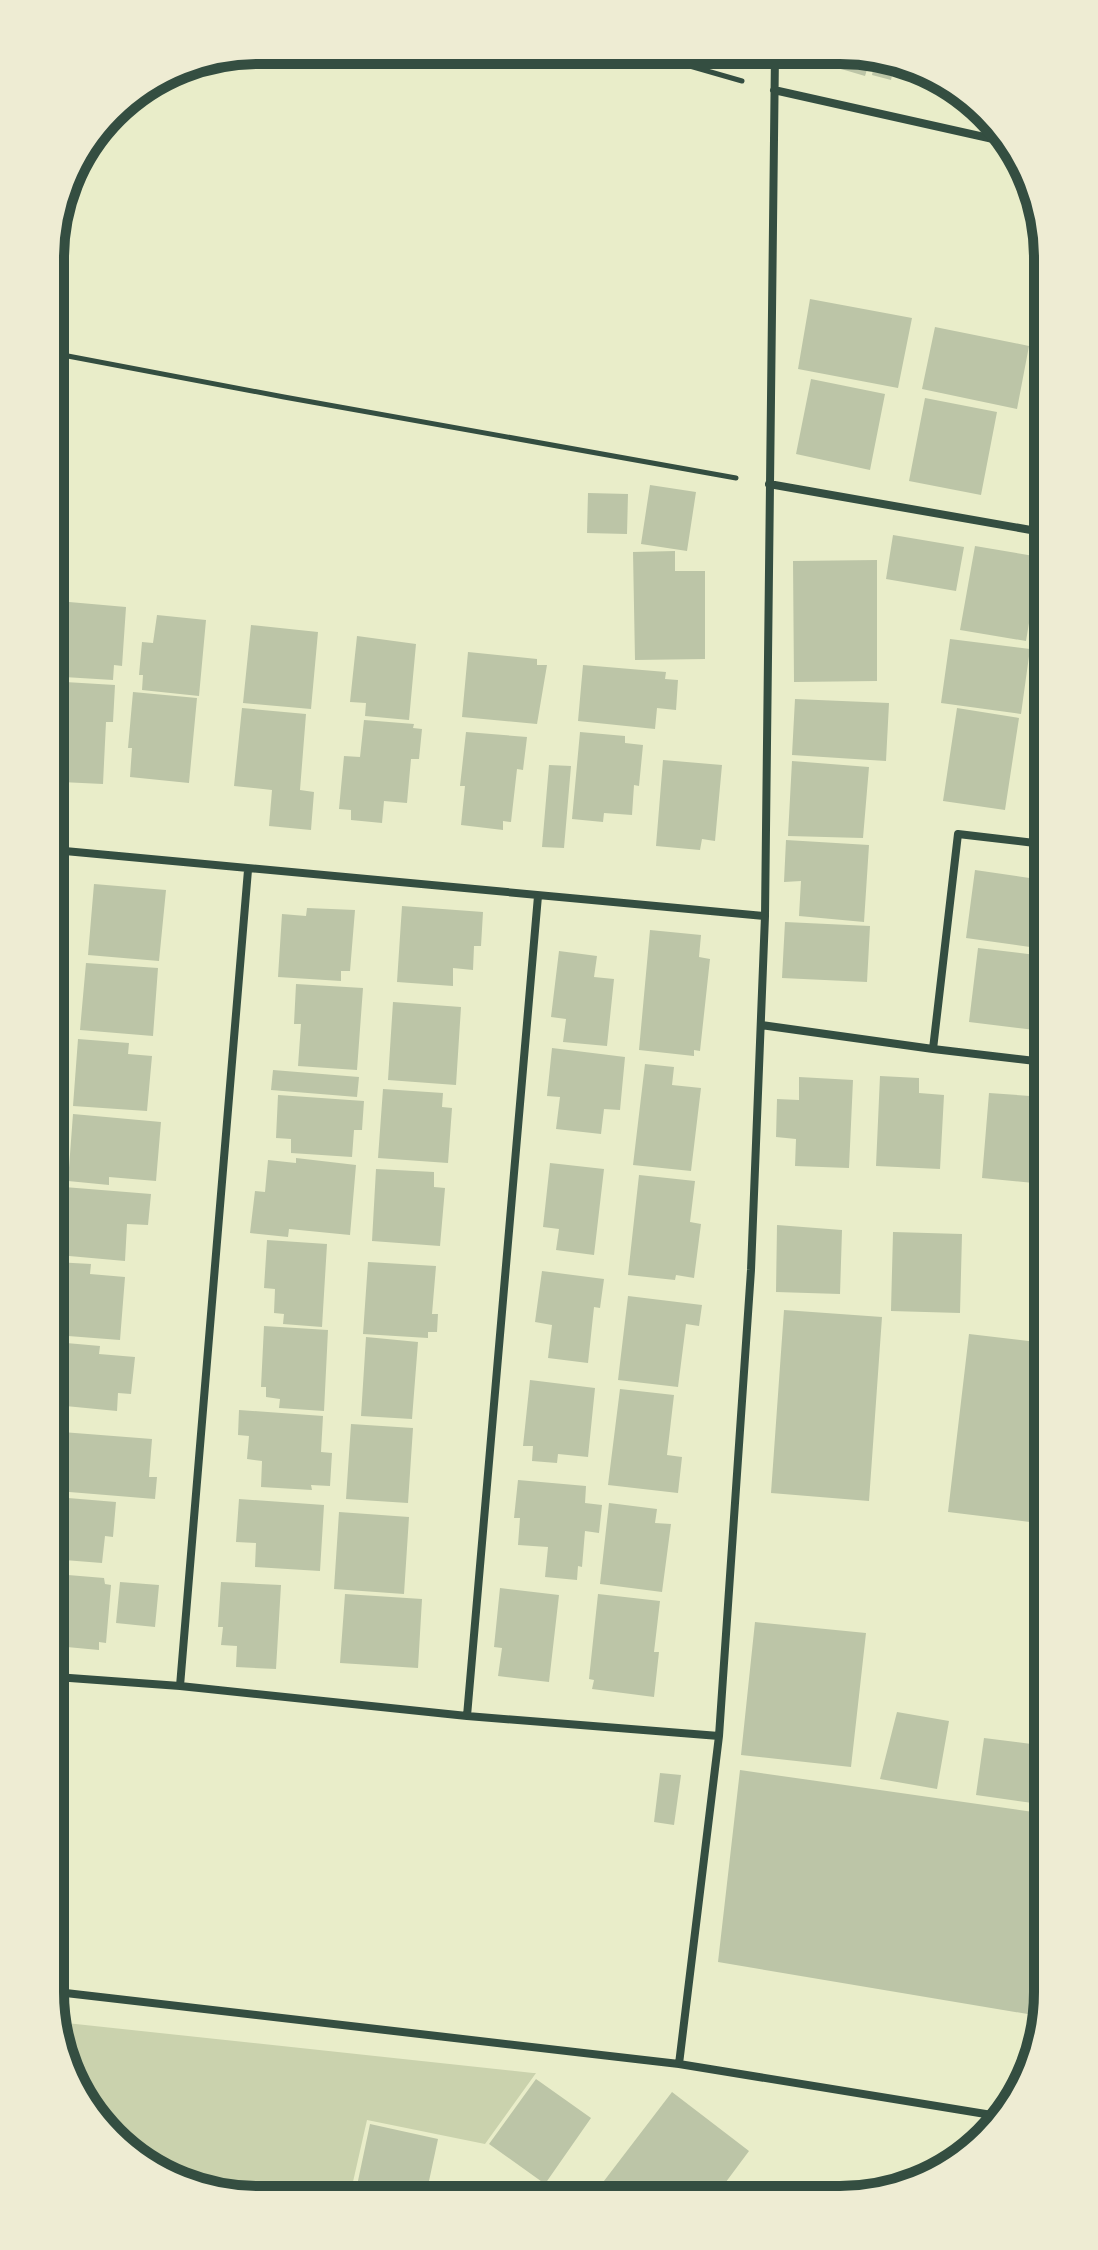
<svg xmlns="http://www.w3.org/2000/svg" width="1098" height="2250" font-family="'Archivo Narrow',sans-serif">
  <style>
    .green { fill: #cad2ad }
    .building { fill: #bcc5a7 }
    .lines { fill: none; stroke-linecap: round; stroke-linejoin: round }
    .path { stroke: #344e41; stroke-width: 5 }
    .minor { stroke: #344e41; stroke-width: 8 }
    .rim { fill: none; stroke: #344e41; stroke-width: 10 }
  </style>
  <rect width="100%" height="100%" fill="#e9edc9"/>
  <path class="green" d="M57,2022l476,51h3l-51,71 -118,-24 -17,75 -132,1 -97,-48 -64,-102z"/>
  <path class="building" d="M813,53l59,1 -7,22 -75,-22z
    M876,54l19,7 -4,19 -19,-5z
    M908,68l58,28 -1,2 -60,-20z
    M810,299l102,19 -14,70 -100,-19z
    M935,327l94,19 -12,63 -95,-20z
    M811,379l74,15 -15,76 -74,-16z
    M925,398l72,14 -16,83 -72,-14z
    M650,485l46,7 -9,59 -46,-7z
    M588,493l40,1 -1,40 -40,-1z
    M893,535l71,12 -8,44 -70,-12z
    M975,546l65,11 -14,84 -66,-11z
    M675,551v20h30v88l-70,1 -2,-108z
    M877,560v121l-83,1 -1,-121z
    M69,602l57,5 -4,59 -8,-1 -1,15 -49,-3z
    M157,615l49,5 -7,76 -57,-6 1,-15h-4l3,-33 11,1z
    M251,625l67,7 -7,77 -68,-6z
    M357,636l59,8 -7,76 -44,-4 1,-13 -16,-1z
    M950,639l80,10 -9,65 -80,-11z
    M468,652l69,7v6h10l-10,59 -75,-7z
    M583,665l83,7 -1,7 13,1 -2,30 -19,-2 -2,21 -77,-8z
    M65,682l50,3 -2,37h-7l-3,62 -42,-2z
    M133,692l64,6 -8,85 -59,-6 2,-29h-4z
    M795,699l94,4 -3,58 -94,-6z
    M242,708l64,6 -6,76 14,2 -3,38 -42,-4 3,-36 -38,-4z
    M957,708l62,10 -14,92 -62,-9z
    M364,720l50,4 -1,4 9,1 -3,30h-8l-4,44 -23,-2 -2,22 -31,-3v-10l-12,-1 5,-53 16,1z
    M466,732l61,5 -4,33 -6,-1 -6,53 -8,-1v9l-42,-5 4,-39h-5z
    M580,732l45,4v7l18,2 -4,41 -5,-1 -2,30 -28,-2 -1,9 -31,-3z
    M663,760l59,5 -7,76 -13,-2 -2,11 -44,-4z
    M792,761l77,6 -6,71 -75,-2z
    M549,765l22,1 -7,82 -22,-1z
    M786,840l83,5 -5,77 -65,-6 2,-35 -17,1z
    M975,870l68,10 1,69 -78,-11z
    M94,884l72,6 -7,71 -71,-6z
    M402,906l81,6 -2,34h-7l-1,24 -20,-2v18l-56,-4z
    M307,908l48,2 -5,61h-9v10l-63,-4 4,-63 24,2z
    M785,922l85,4 -3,56 -85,-4z
    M650,930l51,5 -2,22 11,2 -10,92 -6,-1v6l-55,-6z
    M978,948l66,8v75l-75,-9z
    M559,951l38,5 -3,21 20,2 -7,67 -44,-4 3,-23 -15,-2z
    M86,963l72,5 -5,68 -73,-6z
    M296,984l67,4 -6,82 -59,-4 3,-42h-7z
    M393,1002l68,5 -5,78 -68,-5z
    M78,1039l51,4 -1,11 24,2 -5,55 -74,-5z
    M552,1048l73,9 -5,53 -16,-1 -3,25 -45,-5 4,-32 -13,-1z
    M645,1064l29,3 -2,18 29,3 -10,83 -58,-6z
    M273,1070l86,7 -2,20 -86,-7z
    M880,1076l39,2v15l25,2 -4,74 -64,-3z
    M799,1077l54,3 -4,88 -54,-2 1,-27 -20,-2 1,-38 22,1z
    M383,1089l60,4 -1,14 10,1 -4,55 -70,-5z
    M989,1093l55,4v87l-62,-6z
    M278,1095l86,6 -2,29h-8l-2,27 -61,-4v-14l-15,-1z
    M73,1114l88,8 -5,59 -47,-4v8l-41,-4z
    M296,1158l60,7 -6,70 -61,-6 -1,8 -38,-4 5,-42 10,1 3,-32 28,3z
    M550,1163l54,6 -10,86 -38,-5 3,-21 -16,-2z
    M376,1169l58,3v15l11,1 -5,58 -68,-5z
    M639,1175l56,6 -5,41 11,2 -7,54 -18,-3 -1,5 -47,-5z
    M64,1187l87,7 -3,31 -21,-1 -2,37 -67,-6z
    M777,1225l65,5 -2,64 -64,-2z
    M893,1232l69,2 -2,79 -69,-2z
    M267,1240l60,4 -5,83 -39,-3 1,-10 -10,-1 1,-24 -11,-1z
    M55,1262l36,2 -1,10 35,3 -5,63 -65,-5z
    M368,1262l68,4 -4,48h6l-1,18h-9v6l-65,-4z
    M542,1271l62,8 -4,29 -6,-1 -6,56 -40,-5 4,-33 -17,-3z
    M628,1296l74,9 -3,21 -13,-2 -8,63 -60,-7z
    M784,1310l98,7 -13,184 -98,-8z
    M264,1326l64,4 -4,81 -45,-3 1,-9 -14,-2v-10h-5z
    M969,1334l76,9 1,181 -98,-12z
    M366,1337l52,5 -6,77 -51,-3z
    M55,1342l45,4 -1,8 36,3 -4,37 -13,-1 -1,18 -62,-6z
    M530,1380l65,8 -7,69 -30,-3 -1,9 -25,-2 1,-15h-10z
    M620,1389l54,6 -7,60 15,2 -4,36 -70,-8z
    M239,1410l84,6 -2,36 11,1 -2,33 -19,-1 1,5 -51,-3 1,-26 -15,-2 2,-23 -11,-1z
    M351,1424l62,4 -5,75 -62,-4z
    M62,1432l90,7 -3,38h8l-2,22 -98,-8z
    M518,1480l68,6 -1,17 17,2 -3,28 -14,-2 -3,36 -4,-1 -1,14 -32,-3 3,-30 -30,-2 2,-27h-6z
    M56,1497l60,5 -3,35 -8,-1 -3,27 -38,-3 -1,10 -7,-1z
    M239,1499l85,6 -4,66 -65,-4 1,-24 -20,-1z
    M609,1503l48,6 -2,14 16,1 -9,68 -62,-8z
    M339,1512l70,5 -5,77 -70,-5z
    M56,1574l48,4 1,6 6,1 -5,58 -7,-1v8l-43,-4z
    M120,1582l39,3 -4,42 -39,-4z
    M221,1582l60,3 -5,84 -40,-2 1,-21 -16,-1 2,-18h-5z
    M500,1588l59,7 -10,87 -51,-6 4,-28 -8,-1z
    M345,1594l77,5 -4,69 -78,-5z
    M598,1594l62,7 -6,51h5l-5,45 -62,-8 2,-9 -5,-1z
    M755,1622l111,11 -15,134 -110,-12z
    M897,1712l52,9 -12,68 -57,-10z
    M984,1738l63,8v59l-71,-10z
    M740,1770l307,44 1,192 -3,11 -327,-55z
    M660,1773l21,2 -7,50 -20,-3z
    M536,2079l55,39 -46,66 -56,-40z
    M672,2092l77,59 -32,43h-123z
    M370,2124l68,15 -12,56h-71z"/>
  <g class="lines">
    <path class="path" d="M641,52l101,29
      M52,353l232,44 452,81"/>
    <path class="minor" d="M774,90l228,51
      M769,484l273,48
      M1043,844l-85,-10 -25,215 111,13
      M54,850l711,66
      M761,1025l172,24
      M56,1677l124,9 287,30 252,20
      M180,1686l68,-816
      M467,1716l71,-820
      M57,1992l622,72 325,53
      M679,2064l40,-328 32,-466 14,-354 10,-863"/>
  </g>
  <path d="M0 0H1098V2250H0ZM258 64H840A194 194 0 0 1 1034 258V1992A194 194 0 0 1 840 2186H258A194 194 0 0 1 64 1992V258A194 194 0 0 1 258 64Z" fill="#eeecd3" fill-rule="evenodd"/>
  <path class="rim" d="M258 64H840A194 194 0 0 1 1034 258V1992A194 194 0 0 1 840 2186H258A194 194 0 0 1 64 1992V258A194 194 0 0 1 258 64Z"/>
</svg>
